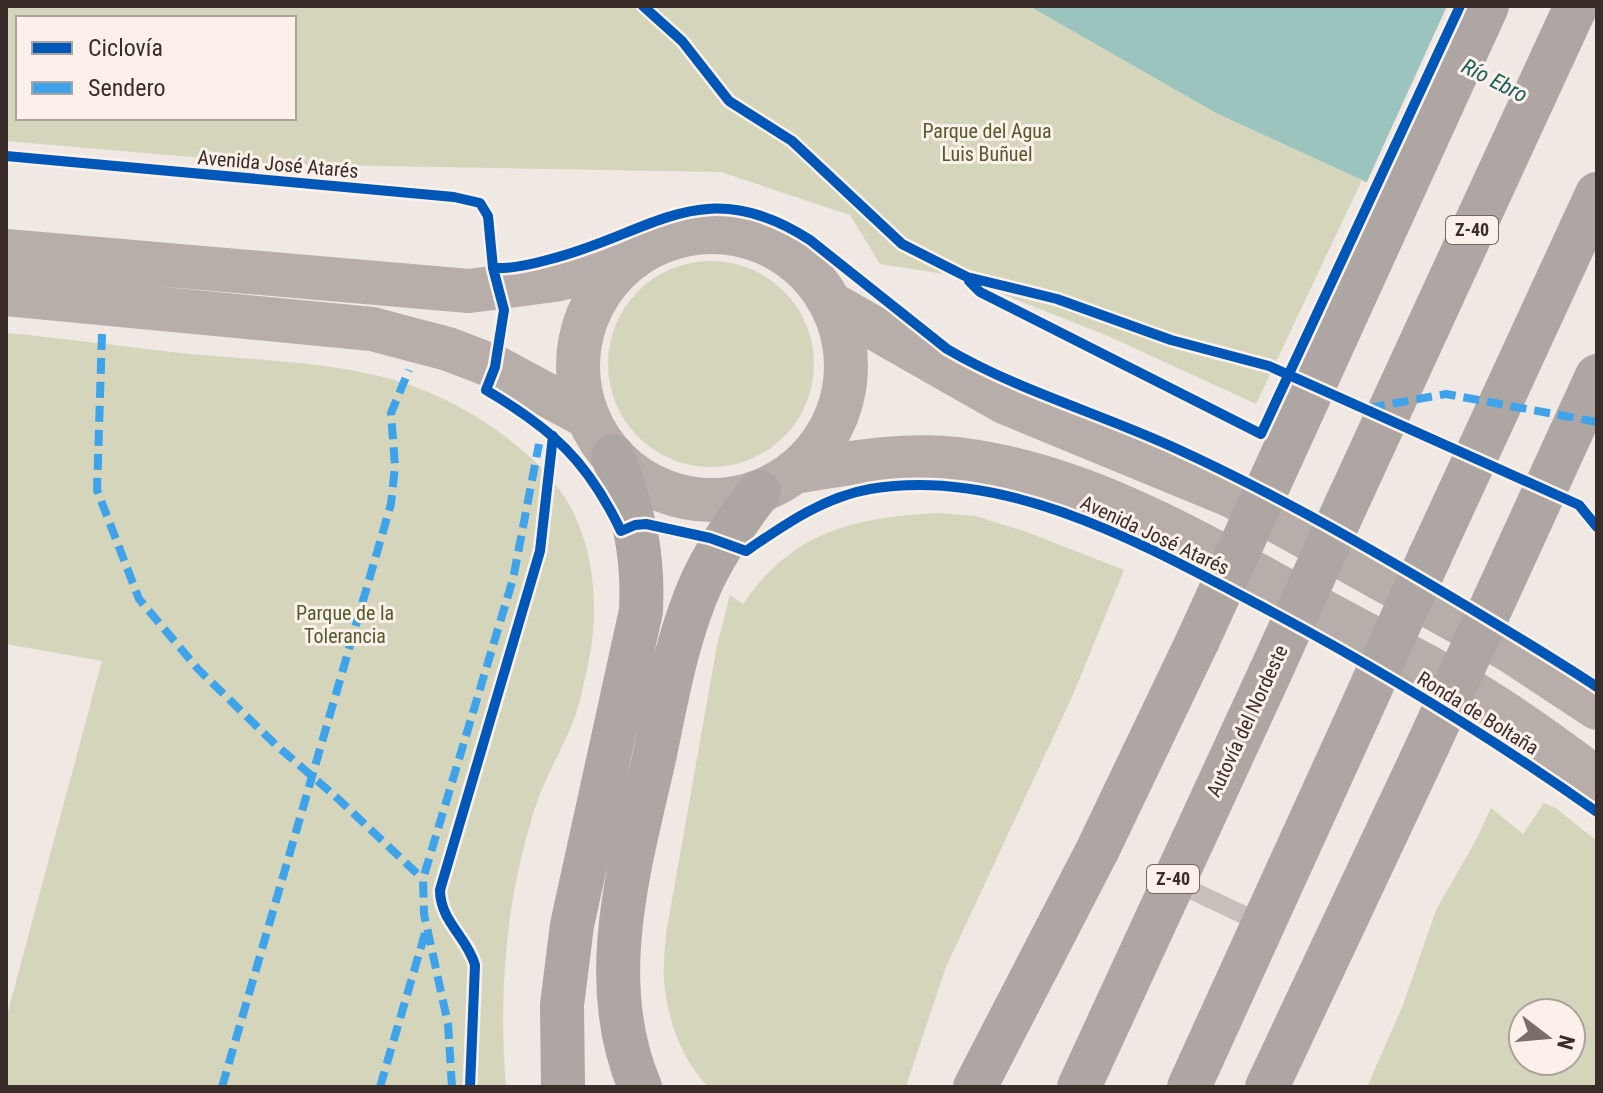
<svg xmlns="http://www.w3.org/2000/svg" width="1603" height="1093" font-family="'Roboto Condensed',sans-serif">
  <style>
    .green { fill: #d4d5bb; fill-rule: evenodd }
    .water { fill: #9cc4bf }
    .pier { fill: #efe8e3 }
    .lines { fill: none; stroke-linecap: round; stroke-linejoin: round }
    .service { stroke: #c8bfbb; stroke-width: 18 }
    .primary { stroke: #b7aeaa; stroke-width: 44 }
    .motorway { stroke: #aea6a2; stroke-width: 44 }
    .motorway-bridge { stroke: #aea6a2; stroke-width: 44 }
    .quiet { stroke: #3fa3eb; stroke-width: 8; stroke-dasharray: 16 8; stroke-linecap: butt }
    .cycleway-casing { stroke: #fcf1ea; stroke-width: 15 }
    .cycleway { stroke: #0057b8; stroke-width: 10 }
    .labels { text-anchor: middle; stroke-width: 6; stroke-linejoin: round; paint-order: stroke }
    .shield { fill: #fcf1ea; stroke: #746762; stroke-width: 2 }
    .shield-label { font-size: 18px; font-weight: bold; fill: #3a2c28 }
    .park-label { font-size: 20px; fill: #505b2a; stroke: #fcf1ea }
    .street-label { font-size: 20px; fill: #3a2c28; stroke: #fcf1ea }
    .water-label { font-size: 22px; font-style: italic; fill: #19605c; stroke: #fcf1ea }
  </style>
  <rect width="100%" height="100%" fill="#efe8e3"/>
  <path class="green" d="M6,6h1023l187,107 146,67 -106,224 -148,-68 -151,-60 -77,-12 -30,-49 -129,-43 -447,-8 -268,-23zM18,18h276v100h-276z
    M608 364a103 103 0 1 1 206 0a103 103 0 1 1-206 0Z
    M6,333c59,5 117,14 175,20 70,7 164,9 229,32 58,20 137,71 164,129 23,48 25,108 12,160 -4,18 -8,37 -15,53 -11,26 -26,51 -35,78 -30,91 -38,187 -30,282h-500v-68l96,-358 -96,-17z
    M937,513l38,3 49,15 100,39 -52,127 -126,270 -40,120h-197c-28,-26 -43,-72 -45,-109 -1,-14 1,-30 2,-44l51,-289 13,-50 13,9c50,-73 110,-86 194,-91z
    M1544,803l13,6 40,32v246h-230l36,-82 33,-95 39,-68 16,-34 32,26zM1523,1013h48v48h-48z"/>
  <path class="water" d="M1029,6h568v312l-235,-138 -146,-67z"/>
  <path class="pier" d="M1447,6h150v316l-232,-136z"/>
  <g class="lines">
    <path class="service" d="M1172,881l91,43"/>
    <path class="primary" d="M578 366a134 134 0 1 1 268 0a134 134 0 1 1-268 0Z
      M6,251l463,40 85,-11 44,-10 35,-13
      M6,294l366,35 76,20 47,18 93,50
      M832,304l172,98 228,94 277,154 88,58
      M795,472c54,-9 109,-19 163,-13 130,16 248,88 361,150 54,30 112,57 164,90 40,25 77,52 114,80"/>
    <path class="motorway" d="M1346,505l230,-499
      M1430,556l167,-362
      M563,1087l-1,-82 10,-80 69,-314c3,-61 -8,-97 -28,-155
      M640,1087c-46,-108 -9,-225 15,-333 12,-58 23,-121 48,-175 15,-31 35,-60 56,-87
      M975,1087l123,-238 100,-209
      M1079,1087l191,-414
      M1189,1087l170,-373
      M1267,1087l161,-342"/>
    <path class="motorway-bridge" d="M1198,640l289,-634
      M1270,673l76,-168
      M1359,714l71,-158
      M1428,745l169,-369"/>
    <path class="quiet" d="M102,334l-5,156 42,109 59,70 78,76 59,51 88,83
      M1369,408l77,-14 151,28
      M222,1087l169,-583 4,-38 -4,-53 18,-43
      M380,1087l46,-157
      M452,1087l-4,-63 -24,-110 -1,-35 90,-300 26,-135"/>
    <defs>
      <path id="cycleway" d="M643,6l39,35 47,60 63,40 110,103 65,33 90,22 114,41 98,26 310,139 18,22
        M6,156l448,41 26,6 8,13 5,52 11,42 -9,57 -9,23c66,39 101,70 135,141l14,-6 11,-1 64,14 36,13c38,-26 78,-54 124,-62 134,-23 273,55 387,115 117,62 231,131 340,208
        M493,268c19,1 36,-3 54,-8 104,-25 155,-90 263,-20l137,109c72,42 152,64 228,99 99,45 194,100 288,156 45,27 90,54 134,83
        M969,281l11,11 281,142 199,-428
        M470,1087l5,-122c-8,-28 -35,-44 -35,-75l100,-339 13,-115"/>
    </defs>
    <use href="#cycleway" class="cycleway-casing"/>
    <use href="#cycleway" class="cycleway"/>
  </g>
  <g class="labels">
    <g class="shield">
      <rect x="1446" y="216" width="52" height="28" rx="6"/>
      <rect x="1147" y="865" width="52" height="28" rx="6"/>
    </g>
    <g class="shield-label">
      <text x="1472" y="236">Z-40</text>
      <text x="1173" y="885">Z-40</text>
    </g>
    <g class="park-label">
      <text x="987" y="138">Parque del Agua<tspan x="987" dy="23">Luis Buñuel</tspan></text>
      <text x="345" y="620">Parque de la<tspan x="345" dy="23">Tolerancia</tspan></text>
    </g>
    <g class="street-label">
      <text transform="translate(278 164) rotate(5)" y="7">Avenida José Atarés</text>
      <text transform="translate(1155 535) rotate(25)" y="7">Avenida José Atarés</text>
      <text transform="translate(1478 713) rotate(32)" y="7">Ronda de Boltaña</text>
      <text transform="translate(1247 721) rotate(-65)" y="7">Autovía del Nordeste</text>
    </g>
    <g class="water-label">
      <text transform="translate(1495 80) rotate(27)" y="8">Río Ebro</text>
    </g>
  </g>
  <rect width="1603" height="1093" fill="none" stroke="#3a2c28" stroke-width="16"/>
  <rect x="16" y="16" width="280" height="104" fill="#fcf1ea" stroke="#aea29c" stroke-width="2"/>
  <rect x="32" y="42" width="40" height="12" fill="#0057b8" stroke="#aea29c" stroke-width="2"/>
  <text x="88" y="56" font-size="24" fill="#3a2c28">Ciclovía</text>
  <rect x="32" y="82" width="40" height="12" fill="#3fa3eb" stroke="#aea29c" stroke-width="2"/>
  <text x="88" y="96" font-size="24" fill="#3a2c28">Sendero</text>
  <g transform="translate(1547 1037) rotate(106)"><circle r="38" fill="#fcf1ea" stroke="#aea29c" stroke-width="2"/>
  <path d="M0-6L14 30L0 20L-14 30Z" fill="#796e69"/>
  <text y="-12" font-size="22" font-weight="bold" text-anchor="middle" fill="#3a2c28">N</text>
  </g>
</svg>
